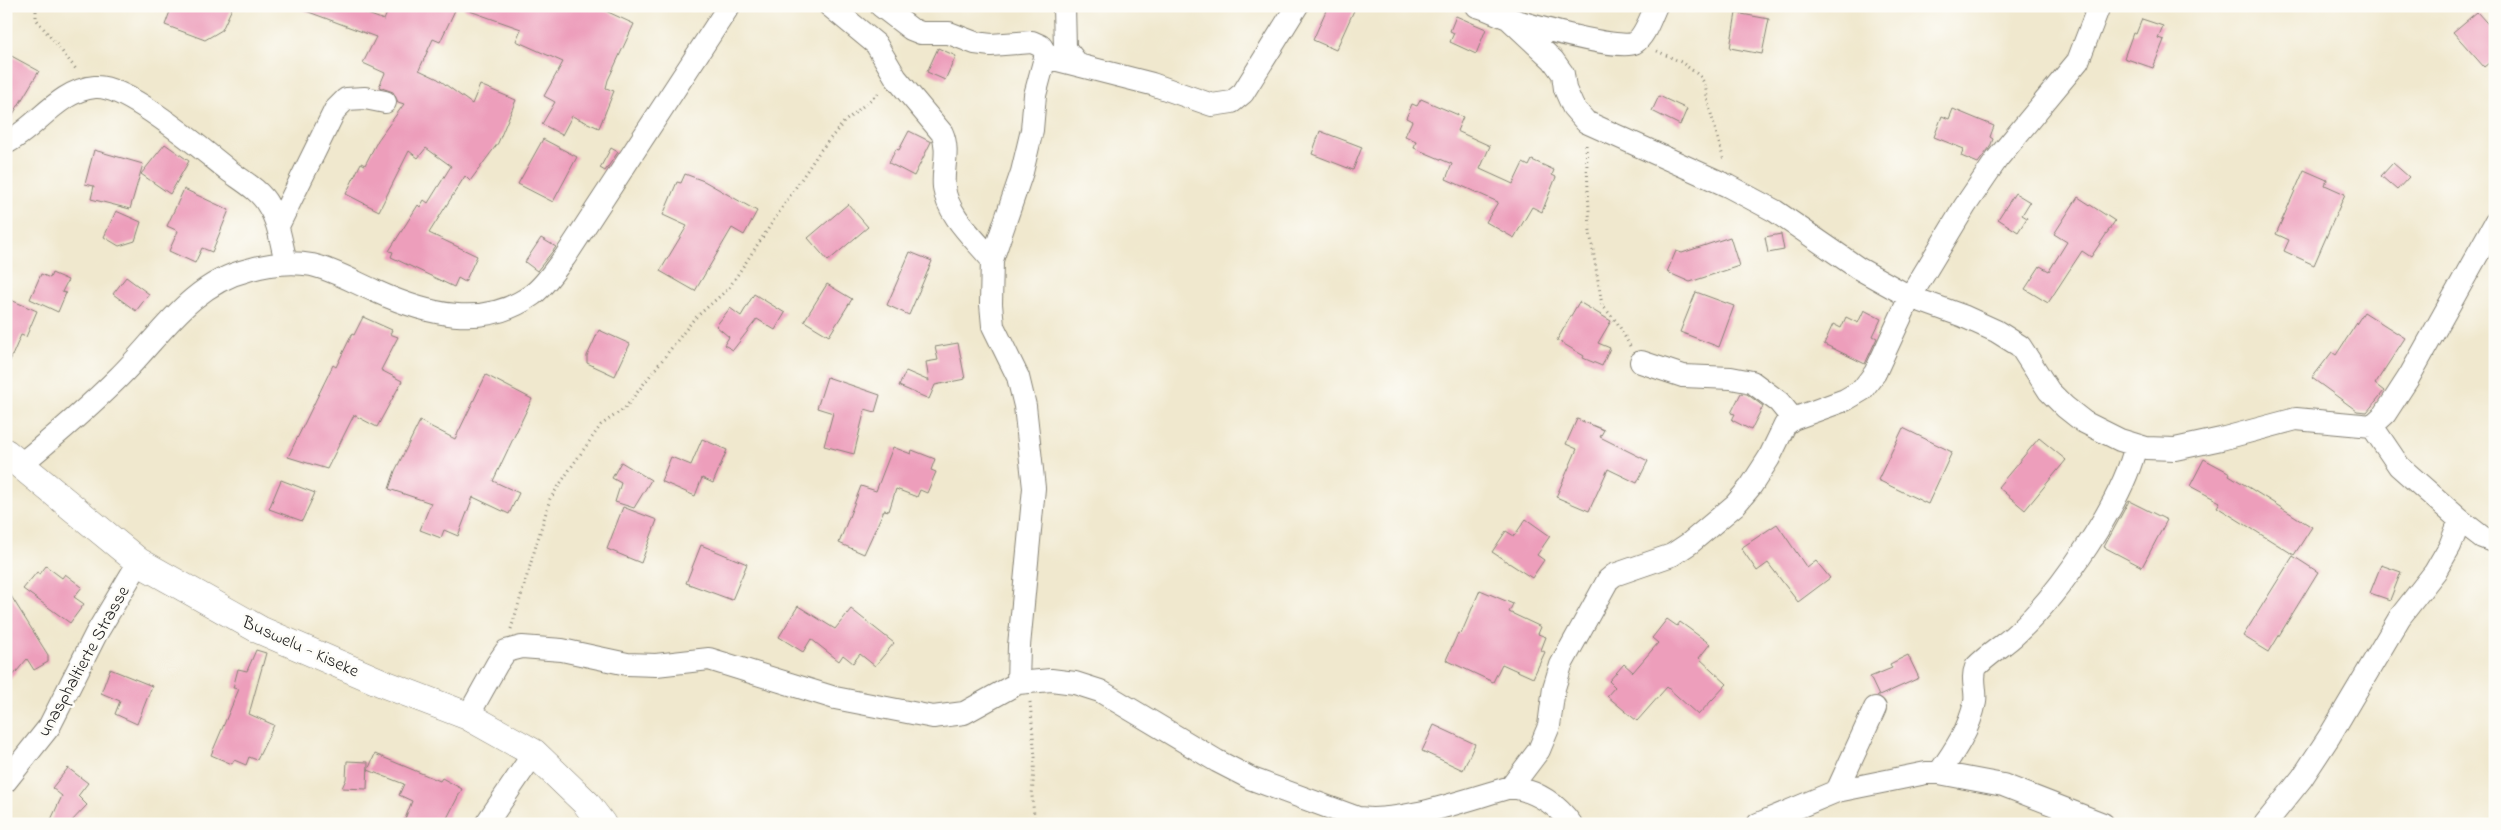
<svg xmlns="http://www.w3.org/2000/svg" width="2501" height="830" font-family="'Indie Flower',sans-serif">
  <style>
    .building { fill: #ed9ebb }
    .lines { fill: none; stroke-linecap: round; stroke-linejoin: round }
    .minor-casing { stroke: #868275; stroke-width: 24 }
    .secondary-casing { stroke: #868275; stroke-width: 29 }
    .path { stroke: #868275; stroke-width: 3; stroke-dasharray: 1 4; stroke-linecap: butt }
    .minor { stroke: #fff; stroke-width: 22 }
    .secondary { stroke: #fff; stroke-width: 28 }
    .labels { text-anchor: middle; stroke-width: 5; stroke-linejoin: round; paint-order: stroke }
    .street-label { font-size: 18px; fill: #1c1c1c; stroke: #fdfcf7 }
  </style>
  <rect width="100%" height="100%" fill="#fdfcf7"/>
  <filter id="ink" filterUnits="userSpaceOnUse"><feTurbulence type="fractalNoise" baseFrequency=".02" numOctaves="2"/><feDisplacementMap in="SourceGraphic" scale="10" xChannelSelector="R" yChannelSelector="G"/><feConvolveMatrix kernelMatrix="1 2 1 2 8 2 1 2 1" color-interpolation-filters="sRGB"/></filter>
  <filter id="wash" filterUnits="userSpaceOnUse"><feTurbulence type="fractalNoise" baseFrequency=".0096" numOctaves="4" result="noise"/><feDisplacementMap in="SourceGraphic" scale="20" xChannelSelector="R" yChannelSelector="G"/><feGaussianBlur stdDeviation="1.12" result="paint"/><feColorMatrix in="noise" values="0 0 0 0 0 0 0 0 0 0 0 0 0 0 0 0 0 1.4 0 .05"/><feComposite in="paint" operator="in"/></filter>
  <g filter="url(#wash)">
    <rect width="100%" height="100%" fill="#f0e8ce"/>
    <g id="blocks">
      <path class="building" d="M172,6h61l-11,24 -17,10 -40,-15z
        M299,6h47l38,14 6,-14h67l-17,36 -7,-3 -14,31 19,9 34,25 8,-19 36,15 -18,43 -28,38 -5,-5 -36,57 48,23 -12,26 -7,-4 -4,9 -63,-30 2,-5 -4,-1 29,-46 2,2 4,-7 4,3 23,-37 -25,-18 -8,10 -9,-7 -30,60 -33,-17 15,-31 4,2 13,-25 26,-36 -6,-2 -5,-10 -14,-5 6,-14 -22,-10 13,-26 -78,-29z
        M464,6h131l39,18 -26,56 -2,8 8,3 -15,37 -27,-12 -10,19 -20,-11 13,-22 -11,-6 19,-34 -47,-21 5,-12 -57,-20z
        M1328,6h28l-20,44 -23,-10z
        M2477,12l18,20v26l-11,9 -31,-35z
        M1736,13l33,6 -7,35 -32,-6z
        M1456,16l30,13 -10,25 -26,-12 4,-9 -4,-2z
        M2142,19l21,7 -5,12 6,2 -11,28 -29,-10 9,-25 3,1z
        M938,48l18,8 -11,24 -18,-8z
        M6,53l33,18 -33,55z
        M1659,96l28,13 -7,16 -28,-14z
        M1421,99l42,18 -6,14 33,15 -10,23 33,15 10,-21 6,3 3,-6 22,10 -2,5 4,2 -14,35 -10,-5 -18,31 -28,-16 12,-20 -52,-23 6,-15 -38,-16 2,-7 -11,-5 7,-15 -6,-3 6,-14 5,2z
        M1953,109l41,17 -4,11 3,2 -3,8 -12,16 -17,-7 3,-7 -30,-12 8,-21 7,3z
        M909,131l22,11 -17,34 -25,-13 7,-14 3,1z
        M1320,131l42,16 -9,23 -41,-16z
        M543,139l34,18 -24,45 -35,-18z
        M165,144l24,17 -19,33 -29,-20z
        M611,148l7,4 -13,19 -5,-3z
        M94,150l49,14 -13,45 -39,-10 3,-13 -9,-2z
        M2393,163l16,14 -12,13 -16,-14z
        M2304,170l23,10 -2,5 20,9 -31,71 -30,-14 5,-11 -13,-6z
        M685,174l19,7 53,30 -13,24 -12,-7 -37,63 -35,-20 27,-45 -24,-11 14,-33 4,1z
        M184,189l45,21 -17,42 -10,-4 -7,15 -26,-12 9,-20 -11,-5z
        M2015,193l15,9 -8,13 5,3 -9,14 -20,-13z
        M2078,197l37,24 -24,36 -9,-6 -34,52 -23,-14 15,-23 9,5 18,-29 -13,-8z
        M848,204l20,23 -40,34 -20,-23z
        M116,211l25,11 -6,19 -16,5 -15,-9z
        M1781,234l3,16 -16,3 -3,-16z
        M1730,237l9,29 -49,16 -23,-10 9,-21 6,2z
        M541,238l15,9 -19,24 -12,-9z
        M910,252l22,9 -23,54 -22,-10z
        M52,273l16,7 -6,12 4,1 -8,19 -28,-13 11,-25 9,4z
        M126,277l23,17 -13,17 -23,-17z
        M827,284l25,15 -23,37 -25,-15z
        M1696,292l38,14 -15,41 -39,-15z
        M754,294l31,19 -10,17 -18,-11 -24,31 -9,-5 5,-8 -13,-11 14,-18 11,8z
        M6,298l31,13 -11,26 -5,-2 -15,35z
        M1579,302l32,19 -13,22 12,5 -8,18 -19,-8 1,-2 -27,-16z
        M1864,310l17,9 -8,17 4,2 -12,26 -41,-20 9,-20 8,4 5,-11 12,6z
        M2364,312l41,26 -30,46 9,7 -17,21 -10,-1 -45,-33 20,-26 4,3z
        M363,317l29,13 -2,4 8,3 -17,33 21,11 -25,46 -23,-12 -27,54 -39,-12 45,-92 3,2 16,-33 2,1z
        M599,330l31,14 -15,32 -28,-13v-7z
        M958,343l7,36 -30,6 -6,14 -30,-13 7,-15 23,10 -3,-19 12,-2 -3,-13z
        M486,375l46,24 -39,82 26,12 -10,21 -36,-17 -15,39 -14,-6 -3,8 -21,-8 11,-27 -42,-14 6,-18 25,-50 35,18z
        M827,377l53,18 -5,17 -10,-3 -11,45 -30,-8 9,-33 -16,-5z
        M1741,393l6,1 16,12 -12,24 -19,-10 3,-6 -4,-1z
        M1577,419l27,11 -4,7 48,24 -11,22 -29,-14 -19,42 -33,-14 21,-48 -11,-5z
        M1903,428l49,24 -24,52 -50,-24z
        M2039,438l27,22 -41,50 -27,-23z
        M702,439l25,11 -14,33 -11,-5 -7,18 -34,-15 10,-24 20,8z
        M893,447l18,7 1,-4 23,9 -4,11 5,2 -9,21 -7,-3 -3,7 -21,-8 -7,22 -5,-1 -20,44 -25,-11 22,-57 15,5z
        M2204,459l26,14 -1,2 83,52 -18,28 -77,-48 3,-5 -30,-16z
        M621,462l30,18 -17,28 -19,-6 6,-19 -9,-5z
        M281,480l34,13 -13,28 -33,-12z
        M2129,501l38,19 -25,47 -38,-20z
        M623,507l34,13 -16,43 -34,-14z
        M1526,519l24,17 -13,19 7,5 -12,18 -40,-26 14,-21 8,5z
        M1777,524l30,44 9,-7 14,17 -32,24 -30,-39 -11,8 -16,-23z
        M701,545l46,19 -15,36 -46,-17z
        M2293,556l25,16 -49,80 -26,-16z
        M2381,565l20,7 -11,28 -20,-7z
        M46,566l16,12 3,-4 17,13 -8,10 10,7 -14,19 -47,-34 14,-17 3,2z
        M6,588l42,67v7l-14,8 -7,-11 -21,25z
        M1480,590l33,14 -4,8 32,15 -3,7 8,3 -5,13 4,2 -12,26 -31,-14 -9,18 -47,-22 12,-27 3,1z
        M798,606l37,23 16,-20 43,34 -19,23 -15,-12 -7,9 -10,-8 -4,6 -28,-22 -8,13 -24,-15z
        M1667,619l10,7 3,-4 30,22 -11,14 28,26 -29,31 -31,-28 -30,34 -30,-25 8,-9 -6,-6 15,-17 9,8 25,-29 -6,-5z
        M256,650l10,3 -17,61 25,11 -17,35 -8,-3 -3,8 -12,-5 -2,4 -21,-9 28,-66 -6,-1 5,-19 9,2z
        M1908,655l11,23 -40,18 -9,-19 22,-9 -2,-4z
        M110,669l42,17 -15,38 -22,-10 5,-13 -19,-8z
        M1434,725l41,19 -12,26 -41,-19z
        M375,754l65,27 2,-3 20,11 -18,35h-41l9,-23 -13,-6 5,-11 -36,-14z
        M347,761l21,1 -1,27 -25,-1 4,-9z
        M68,768l20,15 -10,13 9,9 -18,19h-20l13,-28 -10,-8z"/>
    </g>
  </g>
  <g filter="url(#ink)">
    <use href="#blocks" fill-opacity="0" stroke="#868275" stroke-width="1"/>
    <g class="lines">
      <defs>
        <path id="minor" d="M830,6l46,38 20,34 46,55c8,18 0,36 2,54 3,28 31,52 48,73l-1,44 2,22 25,51 7,29 9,82 -15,158 -1,37
          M881,6l30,23 10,4h28l26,10 16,2 41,-3 9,4 5,8 8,5 98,25 60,21 20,-3 11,-9 54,-87
          M1064,6l1,42 12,15
          M1477,6c12,3 22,9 33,13 20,6 108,32 124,24 11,-6 17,-27 22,-37
          M1508,18l45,42 10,14 2,15 8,18 13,15 142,64 47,25 83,57 52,29 53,19 33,15 24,15 29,45 16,16 19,15 36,18 26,8 29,1 46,-10 75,-20 76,7 13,-12 24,-37 86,-154
          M6,143c30,-15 53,-53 89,-56 31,-3 107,62 133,83 13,10 32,20 40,35 11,17 13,38 18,57
          M278,226l57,-116 11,-11 19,-1 20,4
          M992,260l30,-88 10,-42 3,-35 11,-41
          M1641,362l42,14 48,2 21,4 27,20 14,17
          M2372,426l27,40 61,54 22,17 13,5
          M20,465c34,-28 68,-57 99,-88 40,-39 71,-93 129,-107 21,-6 42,-9 64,-5 22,5 42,17 63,26 51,23 108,39 157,4 13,-9 23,-26 33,-38l164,-251
          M468,716l29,-52 9,-13 16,-4 40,3 65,14 29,1 53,-6 126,39 98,19 31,-4 54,-30 33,-3 24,3 25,8 117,70 35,18 106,39c44,6 109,-19 153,-31 25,4 45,16 60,37
          M1939,773c15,-21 31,-45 36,-71 2,-11 -4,-23 1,-35 12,-13 29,-22 41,-34 43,-40 106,-131 119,-188
          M6,781l43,-54 47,-93 43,-72
          M1511,787l28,-37 10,-24 5,-38 7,-23 47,-85 6,-5 58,-20 18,-12 45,-38 16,-19 18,-28 16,-33 8,-6 52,-19 17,-10 13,-17 35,-76 55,-91 32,-47 81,-98 21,-55
          M1837,791l38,-83
          M486,824l48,-71
          M1758,824l79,-33 89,-18h13l64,12 100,39
          M2265,824l37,-46 27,-41 71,-120 35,-45 15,-26 10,-26"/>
        <path id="secondary" d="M6,453l133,109 121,68 127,55 81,31 66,37 52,50 16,21"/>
      </defs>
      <use href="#minor" class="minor-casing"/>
      <use href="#secondary" class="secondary-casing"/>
      <path class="path" d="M36,6v13l40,50
        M1657,51l24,11 19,14 5,8 3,19 16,58
        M1586,145l4,87 12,73 15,17 13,24
        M511,629l39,-130 22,-33 29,-41 24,-17 69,-89 34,-30 92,-138 24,-29 37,-31
        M1030,702l5,55 -3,39 3,28"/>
      <use href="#minor" class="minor"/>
      <use href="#secondary" class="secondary"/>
    </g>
  </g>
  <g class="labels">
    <g class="street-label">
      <text transform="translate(301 646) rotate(24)" y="6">Buswelu - Kiseke</text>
      <text transform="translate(83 661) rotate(-61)" y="6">unasphaltierte Strasse</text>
    </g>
  </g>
  <rect width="2501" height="830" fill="none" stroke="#fdfcf7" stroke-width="25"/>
</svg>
